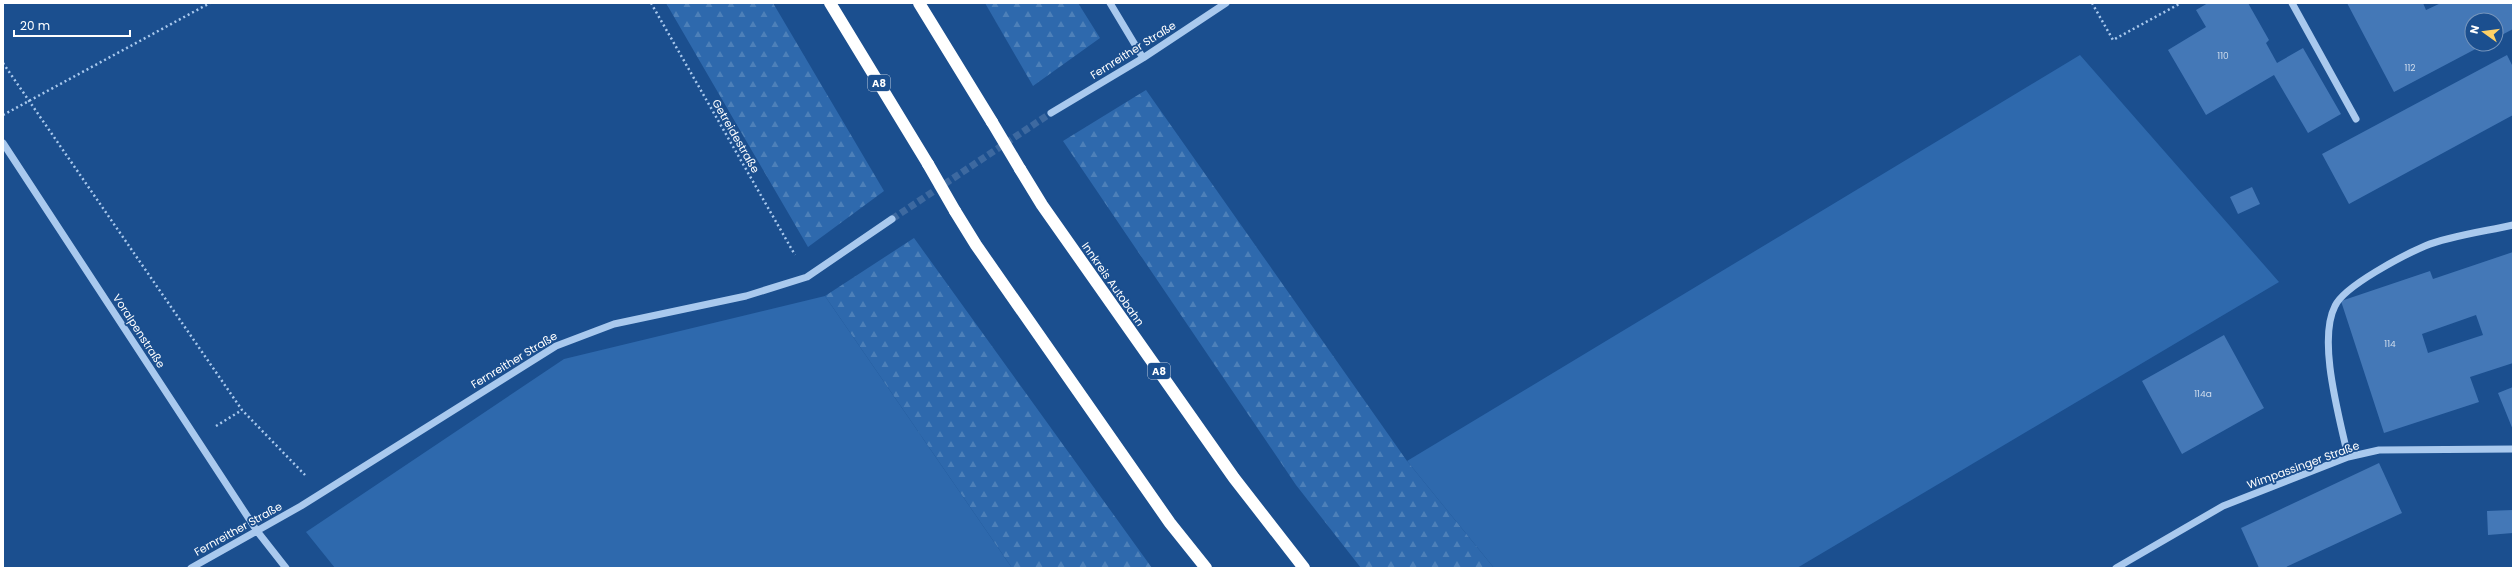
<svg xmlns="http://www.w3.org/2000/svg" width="2516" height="571" font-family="Poppins,sans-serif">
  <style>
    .grass { fill: #2e69ad }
    .forest { fill: url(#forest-firs) }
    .building { fill: #4478b7; fill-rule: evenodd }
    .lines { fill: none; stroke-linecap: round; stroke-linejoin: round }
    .minor-tunnel { stroke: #3d69a0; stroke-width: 7; stroke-dasharray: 7 3.5; stroke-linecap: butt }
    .path { stroke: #a9c9ee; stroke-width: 2.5; stroke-dasharray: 2 3; stroke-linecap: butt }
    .minor { stroke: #a9c9ee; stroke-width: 7 }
    .highway { stroke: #fff; stroke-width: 12 }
    .highway-bridge { stroke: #fff; stroke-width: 12 }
    .labels { text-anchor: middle; stroke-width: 3.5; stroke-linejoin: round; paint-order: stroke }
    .number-label { font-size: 9px; fill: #d0dded }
    .shield { fill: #1b4f8f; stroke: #bbcadd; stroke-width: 1 }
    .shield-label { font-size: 10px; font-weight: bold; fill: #fff }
    .street-label { font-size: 11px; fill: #fff; stroke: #1b4f8f }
  </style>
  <defs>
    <pattern id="forest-firs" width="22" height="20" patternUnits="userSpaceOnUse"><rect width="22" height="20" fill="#2e69ad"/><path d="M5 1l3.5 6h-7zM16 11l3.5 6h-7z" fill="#4d80b9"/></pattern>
  </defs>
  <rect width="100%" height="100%" fill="#1b4f8f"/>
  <path class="grass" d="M2080,55l199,227 -482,286h-303l-87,-107z
    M825,296l187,272h-677l-29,-36 258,-173z"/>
  <path class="forest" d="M666,3h107l111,188 -76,56z
    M985,3h93l22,35 -67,48z
    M1146,90l261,371 87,107h-133l-65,-83 -233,-344z
    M914,238l238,330h-140l-187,-272z"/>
  <path class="building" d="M2208,3h40l21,37 -3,3 11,20 26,-15 38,66 -33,19 -34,-58 -68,40 -38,-65 38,-23 -10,-17z
    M2347,3h76l3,7 15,-7h72v26l-17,9v-18h-24v24h13l-91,48z
    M2507,55l6,12v48l-164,89 -27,-50z
    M2252,187l8,17 -22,10 -8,-17z
    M2513,252v111l-43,14 9,25 -95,31 -43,-132 89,-30 3,8zM2476,315l7,20 -55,18 -6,-19z
    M2224,335l40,73 -82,46 -40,-73z
    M2513,387v43l-15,-37z
    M2379,463l23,50 -118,55h-25l-18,-40z
    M2513,510v23l-25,2 -1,-24z"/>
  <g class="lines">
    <path class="minor-tunnel" d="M892,219l159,-106"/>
    <path class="path" d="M651,3l144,252
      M2092,3l21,37 68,-37
      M3,63l239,347 63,65
      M3,115l207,-112
      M216,426l26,-16"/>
    <path class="minor" d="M1110,3l33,55
      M2292,3l64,116
      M1051,113l92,-55 83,-55
      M3,143l254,388 29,37
      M2348,457c-8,-38 -31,-116 -13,-151 9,-20 69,-51 90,-60 24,-10 62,-15 88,-21
      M191,568l110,-62 255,-160 58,-22 132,-28 61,-19 85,-58
      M2116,568l107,-62 125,-49 31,-7 134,-1"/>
    <path class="highway" d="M830,3l98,161
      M919,3l73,119
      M1020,169l22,36 192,273 70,90
      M955,211l21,34 194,278 36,45"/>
    <path class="highway-bridge" d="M992,122l28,47
      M928,164l27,47"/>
  </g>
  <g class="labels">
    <g class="number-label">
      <text x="2223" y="59">110</text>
      <text x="2410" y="71">112</text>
      <text x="2390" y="347">114</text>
      <text x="2203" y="397">114a</text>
    </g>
    <g class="shield">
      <rect x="868" y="75" width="22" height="16" rx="3"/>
      <rect x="1148" y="363" width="22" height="16" rx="3"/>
    </g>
    <g class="shield-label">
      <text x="879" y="87">A8</text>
      <text x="1159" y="375">A8</text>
    </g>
    <g class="street-label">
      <text transform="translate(1133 50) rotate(-32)" y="4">Fernreither Straße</text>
      <text transform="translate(736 136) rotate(60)" y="4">Getreidestraße</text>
      <text transform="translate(1113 284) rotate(55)" y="4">Innkreis Autobahn</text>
      <text transform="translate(139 331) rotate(57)" y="4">Voralpenstraße</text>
      <text transform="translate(514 360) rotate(-31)" y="4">Fernreither Straße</text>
      <text transform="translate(2303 465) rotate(-20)" y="4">Wimpassinger Straße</text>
      <text transform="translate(238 529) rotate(-29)" y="4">Fernreither Straße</text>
    </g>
  </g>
  <rect width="2516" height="571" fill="none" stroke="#ffffff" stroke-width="8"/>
  <g transform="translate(2484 32) rotate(284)"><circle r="19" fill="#1b4f8f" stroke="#7695bc"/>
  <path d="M0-3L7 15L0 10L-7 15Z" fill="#ffd166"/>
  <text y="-6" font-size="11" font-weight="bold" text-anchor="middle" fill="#ffffff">N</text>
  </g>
  <path d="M14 30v6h116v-6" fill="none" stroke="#ffffff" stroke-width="2"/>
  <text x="20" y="30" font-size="12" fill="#ffffff" stroke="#1b4f8f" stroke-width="3" paint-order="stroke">20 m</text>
</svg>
